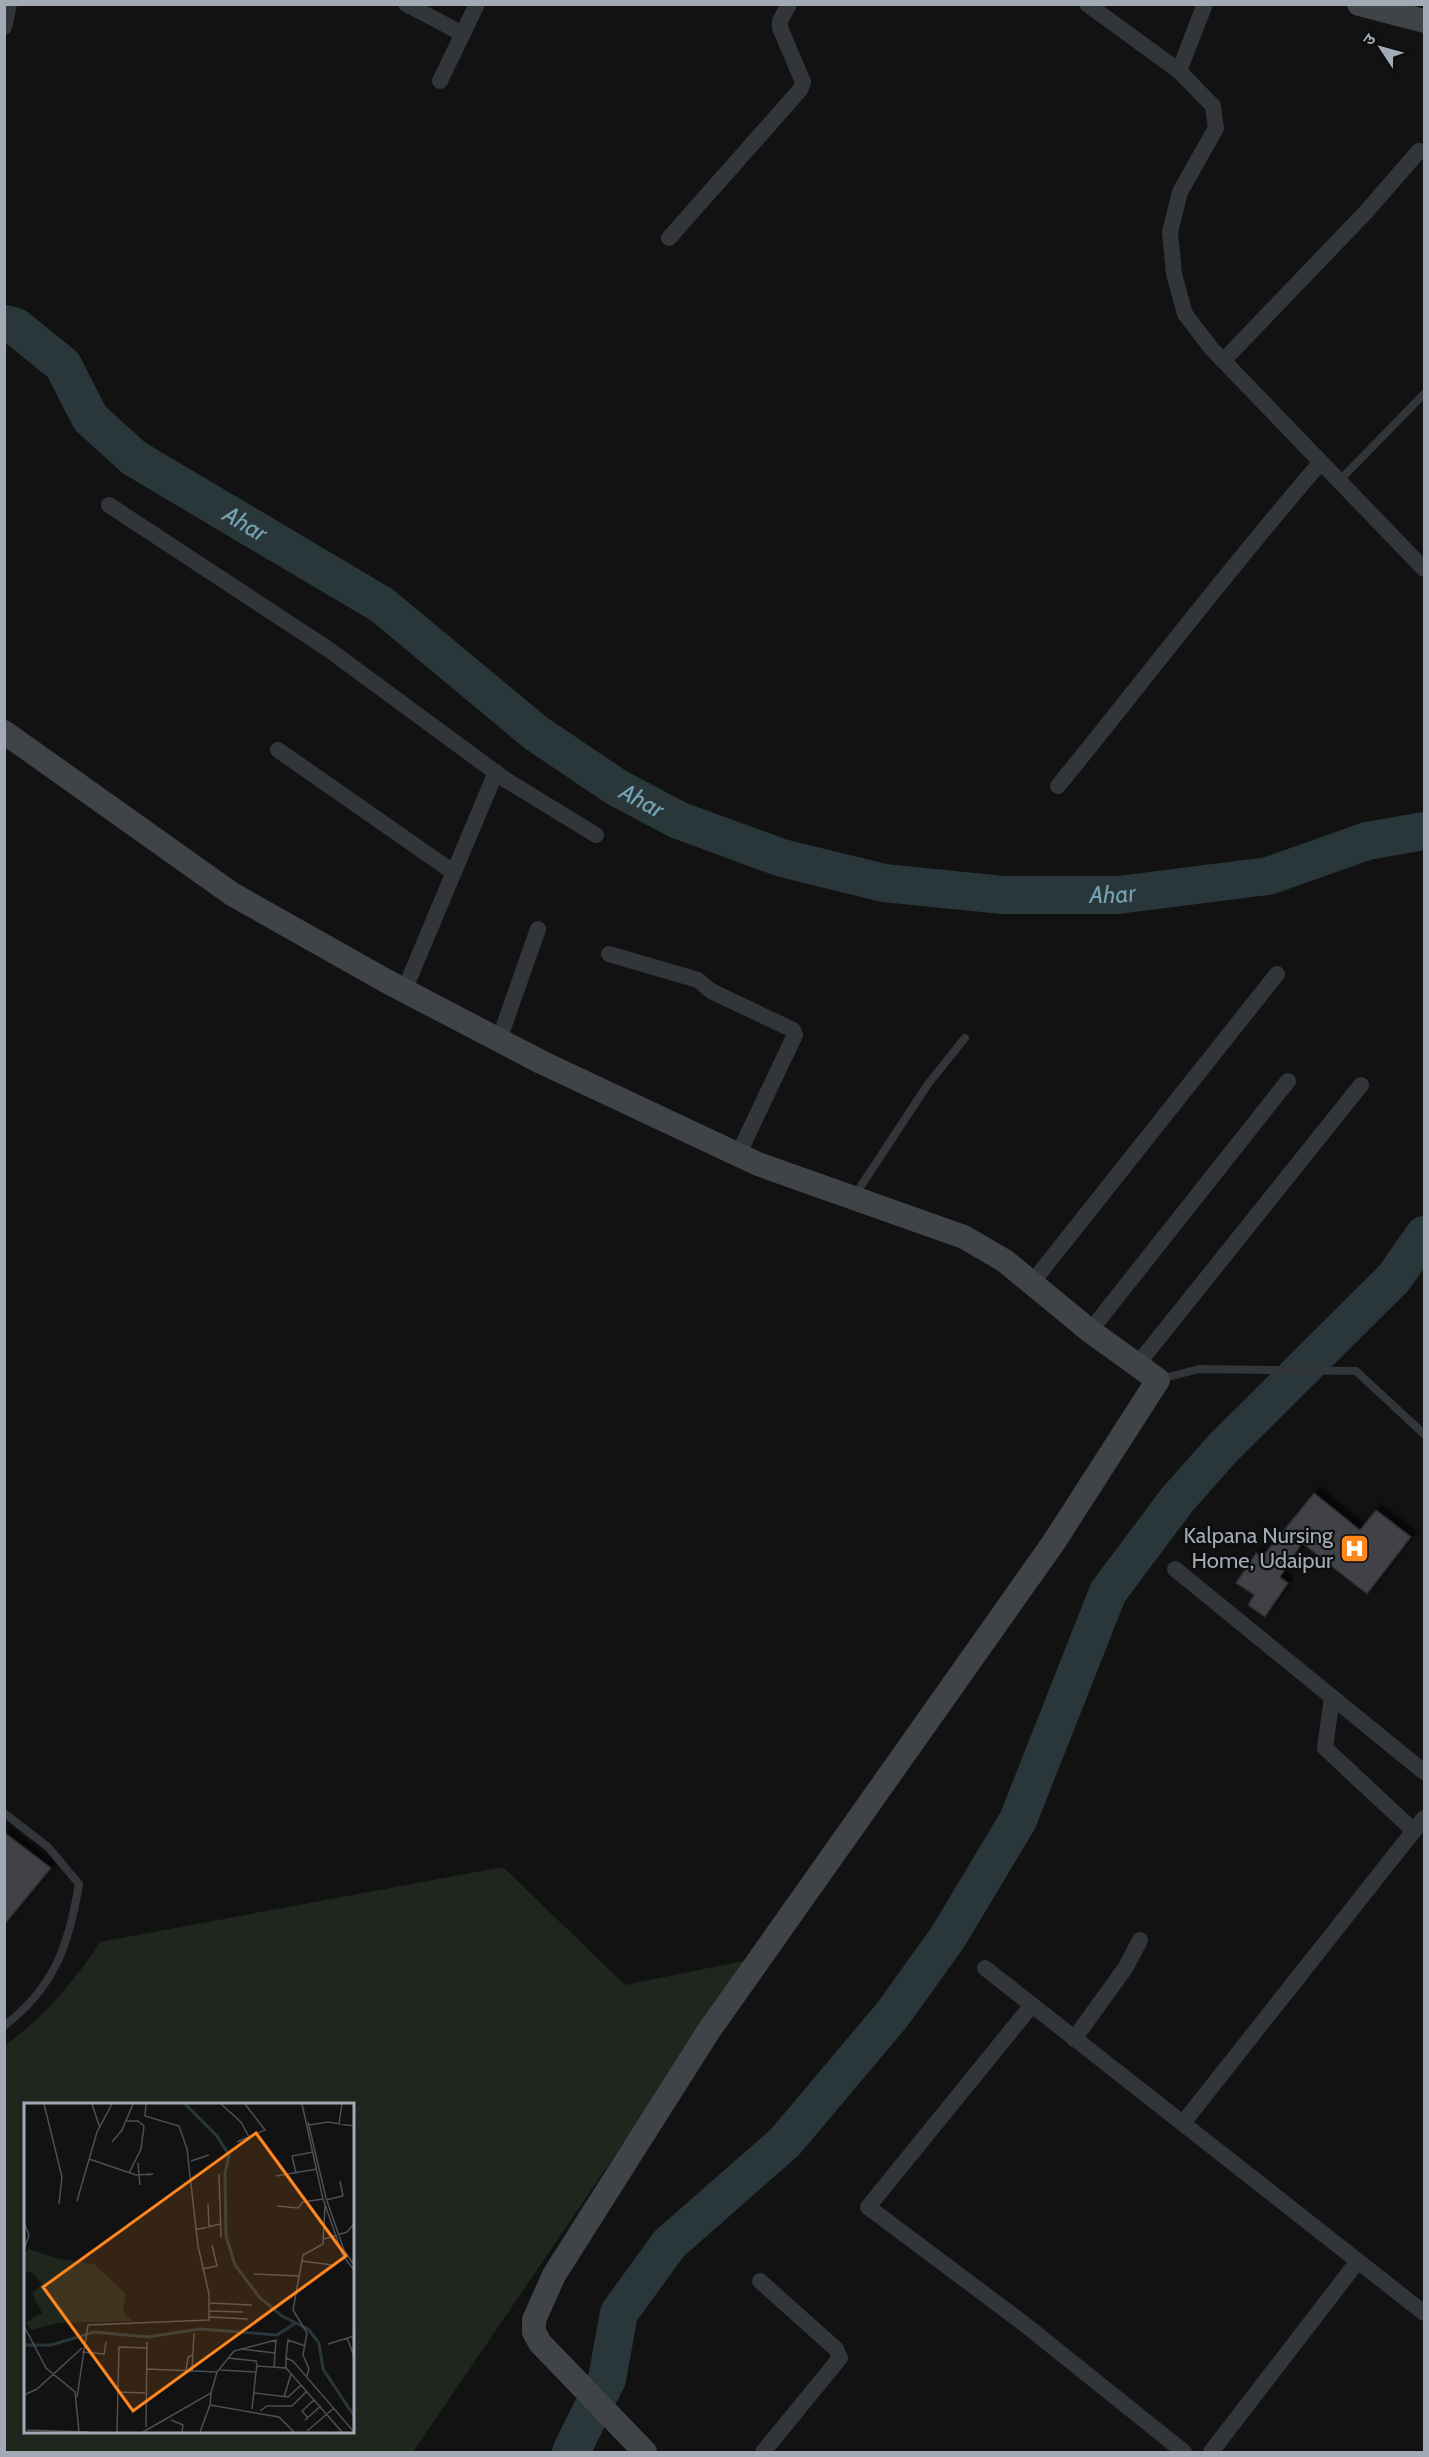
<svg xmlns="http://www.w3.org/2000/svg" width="1429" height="2457" font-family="Cabin,'Noto Sans Devanagari',sans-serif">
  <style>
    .green { fill: #1e261e; fill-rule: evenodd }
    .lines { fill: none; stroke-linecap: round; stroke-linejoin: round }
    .river { stroke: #29363a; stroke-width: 38 }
    .building { fill: #404246; stroke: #2b2c30; stroke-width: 1.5; filter: url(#shadow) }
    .lane { stroke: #323539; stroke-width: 8 }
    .street { stroke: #323539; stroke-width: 16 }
    .secondary { stroke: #404449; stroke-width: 24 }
    .labels { text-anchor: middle; stroke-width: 4.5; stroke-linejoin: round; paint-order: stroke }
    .poi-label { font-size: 22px; fill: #a2abb5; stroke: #0d0d0e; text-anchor: end }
    .water-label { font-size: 24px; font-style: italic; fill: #75a3b3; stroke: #0d0d0e }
    .inset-river { fill: none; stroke: #29363a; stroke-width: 3 }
    .inset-road { fill: none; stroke: #4c4f54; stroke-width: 1.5 }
    .view { fill: #ff871e; fill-opacity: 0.15; stroke: #ff871e; stroke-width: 3 }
    .inset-edge { fill: none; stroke: #a2abb5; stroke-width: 3 }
  </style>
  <defs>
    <filter id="shadow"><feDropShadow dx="5.5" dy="-5.5" stdDeviation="1.5" flood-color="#0009"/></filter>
  </defs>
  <rect width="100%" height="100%" fill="#121213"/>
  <path class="green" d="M503,1867l122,118 123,-25 -335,492h-408l-1,-406c40,-28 69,-63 96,-104zM26,2104h326v328h-326z"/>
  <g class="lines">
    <g class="river">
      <path id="s1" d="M4,324l12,3 47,38 27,53 44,40 248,147 154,128 80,54 62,33 104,38 102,25 119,12h115l150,-19 99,-35 57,-10"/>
      <path d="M571,2452l36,-73 12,-66 50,-69 116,-102 107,-127 56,-78 70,-117 90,-228 69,-92 45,-51 172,-171 30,-43"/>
    </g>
  </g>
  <path class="building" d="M1314,1493l46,37 16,-20 35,27 -44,57 -65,-51 -22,34 8,6 -23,34 -17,-12 6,-10 -18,-12 20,-30 6,4z
    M4,1832l47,36 -47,57z"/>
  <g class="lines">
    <path class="lane" d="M1339,481l85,-87
      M855,1195l73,-111 37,-46
      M1160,1379l39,-10 157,2 68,63
      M4,1813l44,34 31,37c-10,60 -24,103 -75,142"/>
    <path class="street" d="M406,4l57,30
      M1087,4l92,67 34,35 3,22 -36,64 -10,40 4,42 11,40 26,34 213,221
      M4,27l5,-23
      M1179,71l26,-67
      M440,81l37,-77
      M669,238l131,-148 3,-8 -23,-54v-7l9,-17
      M1223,361l142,-148 54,-62
      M109,505l219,144 178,131 90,55
      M278,750l175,122
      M1058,786c88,-108 172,-219 263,-324
      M609,954l89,26 13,11 82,39 2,5 -57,120
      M404,991l92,-219
      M499,1040l39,-111
      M1031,1284l246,-310
      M1090,1331l198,-250
      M1137,1365l224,-280
      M1175,1569l249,203
      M1332,1697l-7,51 89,83
      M985,1968l439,345
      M1032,2005l-164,202 155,116 161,129
      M1074,2039l52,-72 14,-27
      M1183,2123l241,-305
      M760,2281l76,68 4,9 -77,94
      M1211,2452l147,-191"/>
    <path class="secondary" d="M1359,4l65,17
      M4,732l228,162 156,88 153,80 217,102 206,73 41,24 85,70 68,49 -104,162 -346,490 -154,243 -20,45v12l6,11 105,109"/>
  </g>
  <defs>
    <symbol id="hospital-square" viewBox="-11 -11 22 22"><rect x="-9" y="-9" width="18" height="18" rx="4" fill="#ff871e" stroke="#0d0d0e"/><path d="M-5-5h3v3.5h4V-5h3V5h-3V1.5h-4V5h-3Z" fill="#fff"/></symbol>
  </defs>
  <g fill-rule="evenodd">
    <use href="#hospital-square" x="1338" y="1532" width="33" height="33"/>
  </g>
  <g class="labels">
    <g class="poi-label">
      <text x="1333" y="1543">Kalpana Nursing<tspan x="1333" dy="25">Home, Udaipur</tspan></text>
    </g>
    <g class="water-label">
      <text dy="8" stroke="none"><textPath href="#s1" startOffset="321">Ahar</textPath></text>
      <text dy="8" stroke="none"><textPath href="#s1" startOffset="806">Ahar</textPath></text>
      <text dy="8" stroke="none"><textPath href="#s1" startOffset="1292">Ahar</textPath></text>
    </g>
  </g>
  <g transform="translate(24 2103)">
    <rect width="330" height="330" fill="#121213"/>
    <path d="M5,146l30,10 35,5 32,30 -3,18 10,9 -75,2 -27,7 -5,-8 16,-9 -10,-20 10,-9 -9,-11 -9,-2v-18z" fill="#1e261e"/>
    <path class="inset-river" d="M161,1l32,32 12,19 -4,18 1,63 9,29 25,33 22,18 26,13 11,14 4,26 31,47M0,242h27l43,-13 54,5 52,-8 77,6 20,-13"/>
    <path class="inset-road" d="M20,1l18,73 -3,27M68,1l8,24M197,1l20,18 8,15M278,1l21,95 20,57 11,14M103,18h11l6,5 -3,23 -12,24M284,19l18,76 18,52 10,15M315,21l3,-20M285,22l19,-3 26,4M88,39l10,-12 11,-26M213,39l28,-12 -20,-26M65,56l47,16 17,-1 -5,1M167,58l18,-6M114,60l2,22M272,70l-4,-17 21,-4M195,71l2,63M252,73l41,-7M302,97l17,-4 -3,-15M53,98l20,-69 15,-28M184,101l1,23M253,103l21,2 5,-6 20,-3M0,120l5,12 -5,15M171,127l25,-6M300,136l23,-7 7,-8M278,158l30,4M178,166l15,-3 -5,-21M230,171l45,2M186,200l42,2M185,208l34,1M185,214l39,2M0,223l22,42 29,24 4,40M323,235l7,18M304,241l26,-8M217,246l34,4M58,249l22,2 2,-12M204,255l28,3 1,5M262,255l2,-18 17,6M262,265v-10l7,3 61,71M123,266l70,3M162,267l2,-13 5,-2M196,267l36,2 1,-6 29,2 56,64M168,268l2,-38M283,273l2,-7 -6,-14 4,-22 -14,-23 10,-55 20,-11 2,-38M94,289l27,1M229,290l35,4 13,-12M0,292l13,-6 45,-41M53,294l11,-72 121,-5v-26l-11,-48 -11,-97 -8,-23 -34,-10 1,-12M260,294l7,-23M186,302l69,12 15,15M228,306l4,-37M236,308l7,-5h25l15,-15M284,315l-6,-7 12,-11M147,317l12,5 -1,7M281,317l16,-14M122,324l1,-85M3,327l62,2M283,328l27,-23M93,329l2,-85 28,1M119,329l68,-39 6,-21 17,-21 42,-11 -2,27M176,329l10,-27 1,-12"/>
    <path class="view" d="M232,30l90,123 -213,155 -90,-124z"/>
    <rect width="330" height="330" class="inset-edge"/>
  </g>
  <rect width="1429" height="2457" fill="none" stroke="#a2abb5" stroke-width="12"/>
  <g transform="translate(1381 48) rotate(306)" stroke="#0d0d0e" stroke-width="4.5" paint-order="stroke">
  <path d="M0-4.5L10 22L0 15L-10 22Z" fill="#a2abb5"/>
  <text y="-9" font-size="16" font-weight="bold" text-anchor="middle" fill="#a2abb5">उ</text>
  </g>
</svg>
